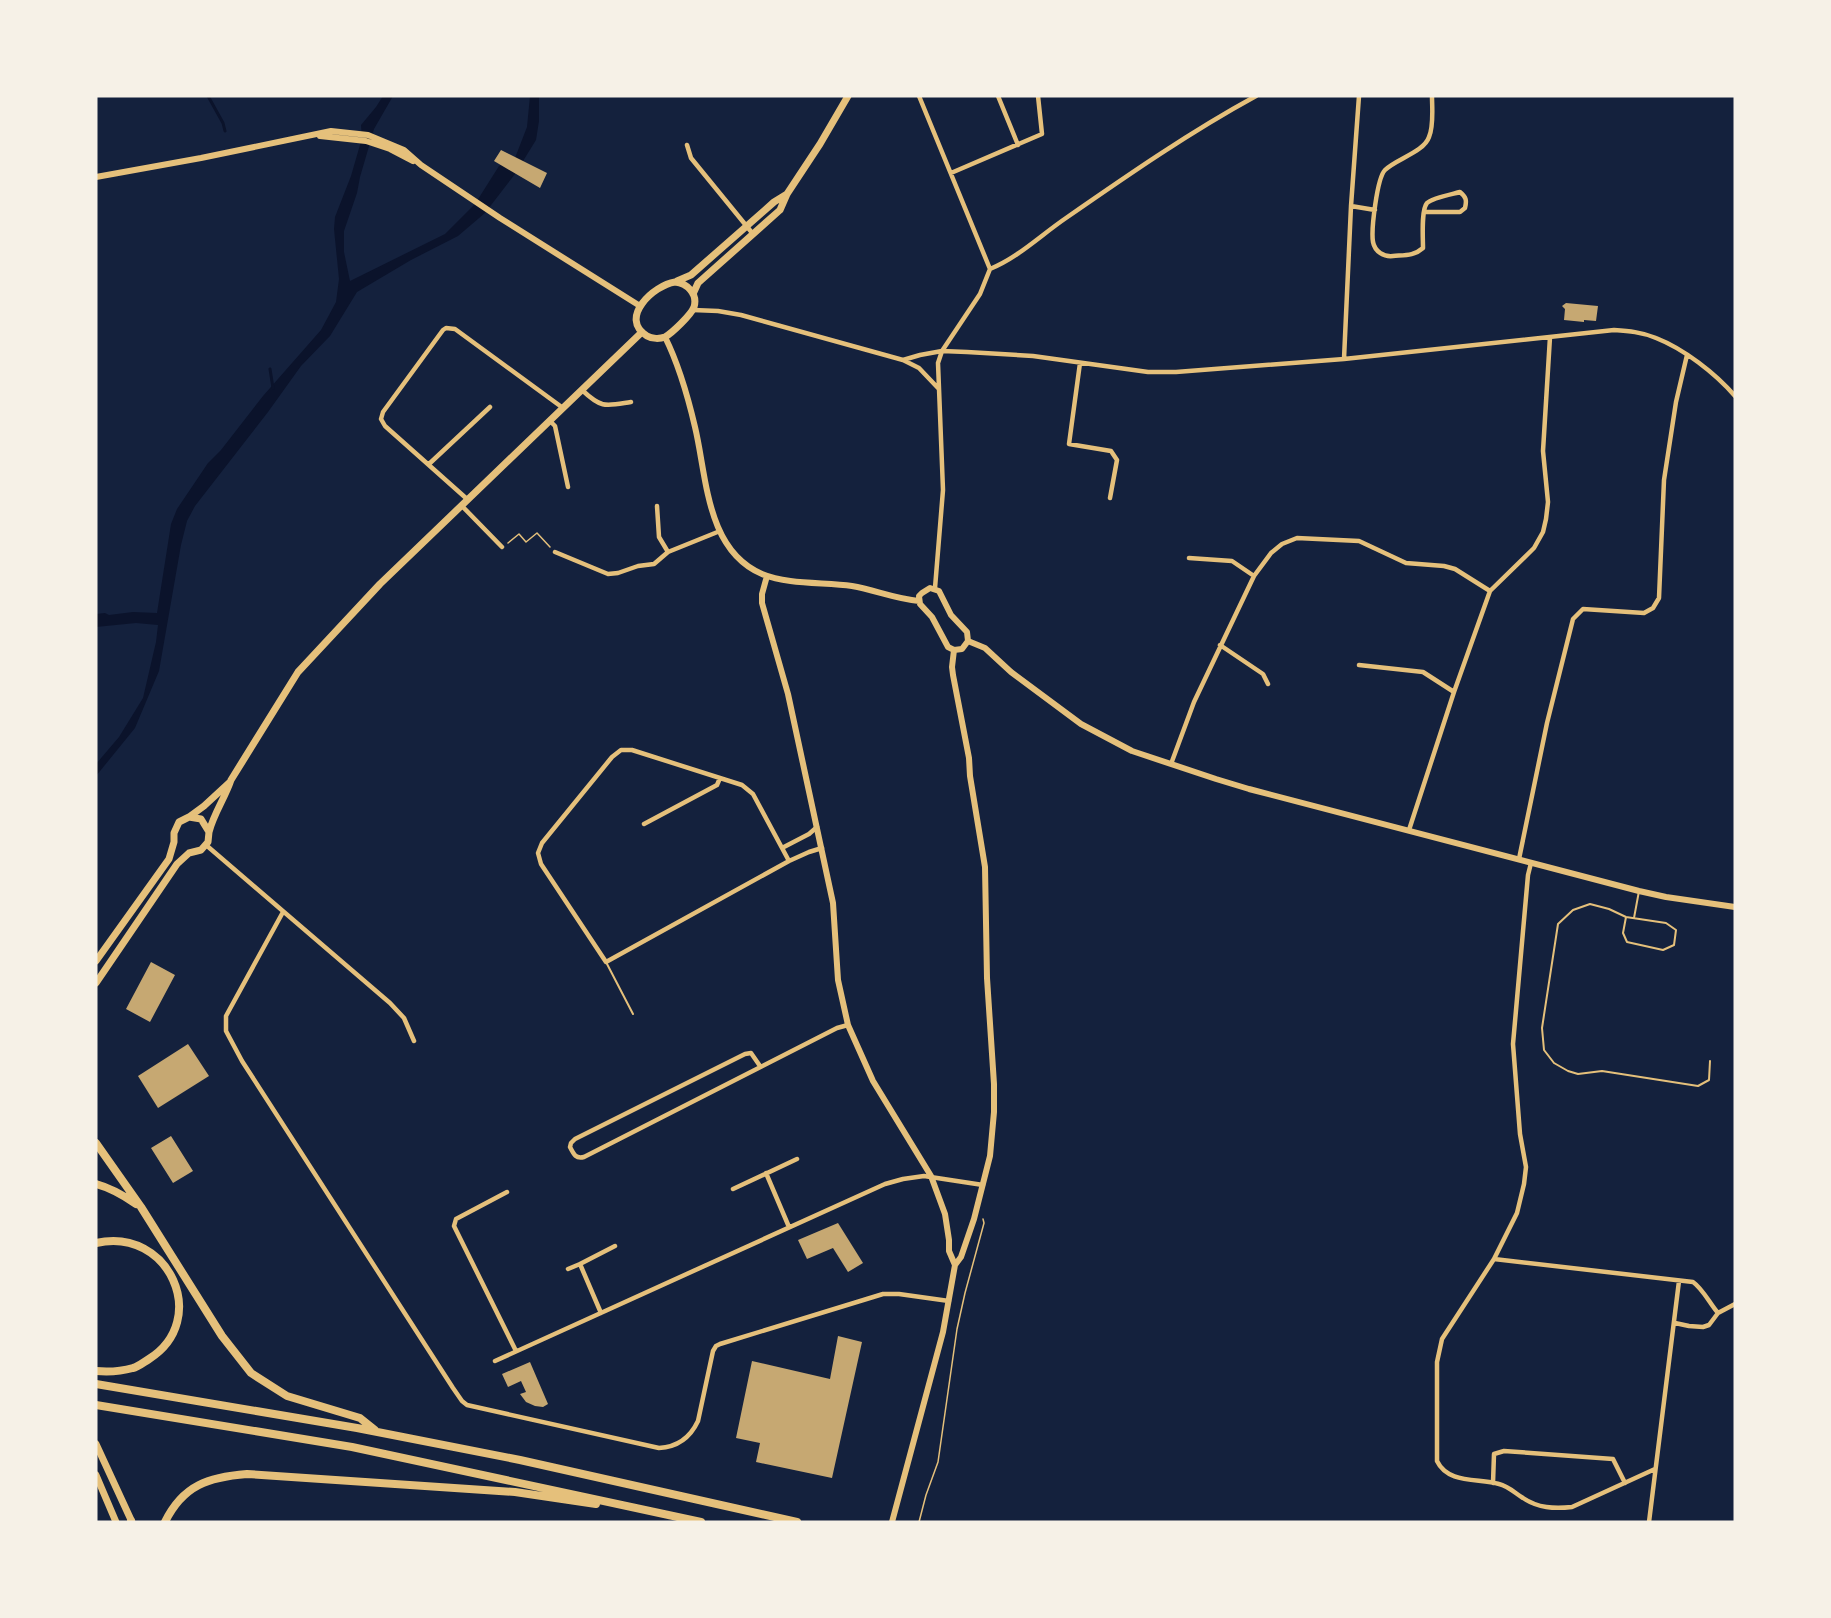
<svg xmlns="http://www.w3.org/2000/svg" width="1831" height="1618" font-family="'Varela Round',sans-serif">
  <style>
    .water { fill: #0b132b }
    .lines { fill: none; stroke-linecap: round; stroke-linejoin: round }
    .stream { stroke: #0b132b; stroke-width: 3 }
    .building { fill: #c6a872 }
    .path { stroke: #e5c07b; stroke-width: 1.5 }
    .service { stroke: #e5c07b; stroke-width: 2 }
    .minor { stroke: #e5c07b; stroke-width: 4.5 }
    .tertiary { stroke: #e5c07b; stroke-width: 6 }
    .secondary { stroke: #e5c07b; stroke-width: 7 }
    .motorway { stroke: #e5c07b; stroke-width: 8 }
  </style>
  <rect width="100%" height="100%" fill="#14213d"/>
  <path class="water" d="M383,96h10l-19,33 -14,48 -3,16 -13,38v21l6,29 95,-47 30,-30 24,-38 16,-8 12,-31 3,-31h9v25l-3,19 -21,34 -30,39 -27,23 -47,24 -54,32 -27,44 -29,30 -33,46 -73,94 -8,15 -6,24 -22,126 -24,57 -39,48v-12l23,-27 24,-39 13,-56 2,-17 -22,-2 -40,4v-13l9,-1 4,2 24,-3 24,1 14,-89 6,-15 31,-46 13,-13 42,-54 58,-66 15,-28 3,-23 -5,-50 1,-12 16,-41 11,-38 -1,-13 15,-18z"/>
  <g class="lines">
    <path class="stream" d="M208,96l15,27 2,8
      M270,369l3,19"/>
  </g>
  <path class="building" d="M501,150l46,23 -7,15 -46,-27z
    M1566,303l32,3 -2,15 -12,-1v2l-20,-2 1,-11 -3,-3z
    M151,962l24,13 -25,47 -24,-13z
    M188,1044l21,32 -51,32 -20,-32z
    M171,1136l22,35 -20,12 -22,-35z
    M838,1223l25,40 -15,9 -15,-24 -26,11 -9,-19z
    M838,1336l24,6 -30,136 -76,-16 4,-19 -24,-5 16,-77 78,18z
    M530,1362l18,42 -5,3 -8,-1 -9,-4 -6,-8 6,-2 -5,-11 -13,6 -6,-13z"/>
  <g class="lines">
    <path class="path" d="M508,543l11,-9 7,8 11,-9 13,14
      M919,1522l7,-27 12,-33 19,-133 8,-36 19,-70 -1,-4"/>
    <path class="service" d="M1626,917l-3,16 4,9 36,8 11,-5 2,-15 -10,-7 -40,-6 -17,-8 -19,-5 -17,6 -15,14 -16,104 2,22 10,13 14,8 10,3 24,-3 96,15 11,-6 1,-19
      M1634,918l5,-27
      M606,962l27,52"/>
    <path class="minor" d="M919,96l71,173
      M998,96l20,49
      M687,145l4,13 62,76
      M951,173l91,-39 -4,-38
      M1351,206l24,4
      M1424,212h36l5,-4c2,-8 1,-11 -5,-16 -7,2 -28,6 -33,11 -6,7 -4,35 -4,45 -9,8 -18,7 -30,8 -9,1 -18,-4 -20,-14 -2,-12 4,-64 12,-72 11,-11 39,-18 44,-33 5,-11 3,-29 3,-41
      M693,310l25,1 23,4 162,45 17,-5 22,-4 25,1 66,4 115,16h28l168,-13 270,-29c14,1 28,2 42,8 28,11 59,35 79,58
      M1344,359l7,-153 8,-110
      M903,360l16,8 19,20
      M1080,363l-11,81 42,7 6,9 -7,38
      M582,390c20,19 24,16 49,12
      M550,421l5,5 13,61
      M429,464l61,-57
      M467,499l-82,-73 -4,-7 2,-7 60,-82 3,-2 9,1 108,79
      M461,505l41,42
      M657,506l2,31 9,15
      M555,552l53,22 10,-1 20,-7 16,-2 14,-12 52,-21
      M1189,558l43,3 22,15
      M935,588l8,-98 -5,-127 4,-12 38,-57 10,-25c29,-12 51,-34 76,-51 62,-43 124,-86 190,-122
      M1220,645l43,29 5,10
      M1359,665l64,7 31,20
      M1171,764l23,-62 60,-126 17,-23 11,-9 15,-6 62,3 47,22 38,3 11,3 35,22
      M644,824l73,-39 3,-7
      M1409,830l45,-138 36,-101 44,-43 9,-16 3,-13 2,-17 -5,-51 7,-114
      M206,845l184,158 14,15 10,23
      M782,848l27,-14 8,-7
      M1519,859l28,-136 26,-104 10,-10 61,4 9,-5 6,-10 5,-118 12,-78 11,-47
      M789,861l-36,-67 -11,-9 -110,-35h-11l-9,7 -70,86 -4,10 3,11 65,98 183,-101 20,-9 13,-4
      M1531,863l-3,12 -15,169 7,90 6,33 -2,17 -7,29 -23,46 -52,80 -5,23v99c11,23 41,17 62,23 9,2 16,9 24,14 15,10 31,11 49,9l83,-38
      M283,912l-57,104v15l16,30 211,327 9,13 5,4 192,43c19,-1 31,-10 39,-27l15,-70 3,-5 4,-2 163,-50h16l50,7
      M760,1066l-9,-13 -6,1 -170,85 -4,4 -1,4c4,8 6,12 14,10l253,-129 11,-3
      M766,1173l23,54
      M733,1189l64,-30
      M507,1192l-51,27 -2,7 62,125
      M1494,1259l199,23c10,7 17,22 25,31
      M568,1269l12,-5
      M601,1313l-21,-49 35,-18
      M1675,1323l14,3 14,1 6,-2 9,-12 17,-9
      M495,1361l390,-177 18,-5 21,-3 59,9
      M1493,1483l1,-29 10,-3 109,8 12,24
      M1649,1522l30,-241"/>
    <path class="tertiary" d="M320,136l46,5 24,8 23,12
      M96,177l105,-19 130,-27 37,4 36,15 17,15 79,53 140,88
      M665,337c14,28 23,60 30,90 12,50 11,123 67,147 26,11 62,8 90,12 23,4 44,13 67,15
      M767,576l-5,18v9l26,91 45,209 5,77 10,45 25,56 58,95 14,38 4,26v11l6,14
      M930,588l9,3 12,24 16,17 1,9 -6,8 -8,1 -6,-3 -16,-30 -12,-13 -1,-8 3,-3z
      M968,641l17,7 26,24 70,52 51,27 84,28 33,10 390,102 27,6 69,10
      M892,1522l51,-190 12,-67 6,-8 13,-38 16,-63 4,-44v-28l-7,-106 -2,-111 -15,-91 -1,-18 -16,-83 -1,-8 2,-17"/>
    <path class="secondary" d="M677,281l14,-6 83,-73 13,-8
      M675,282c12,1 23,12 19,25 -3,8 -22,26 -29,30 -5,2 -13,2 -18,-1 -29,-18 7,-51 28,-54z
      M693,294l5,-11 82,-73 7,-16 33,-50 28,-48
      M189,817l15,-11 26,-24
      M209,832c5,-19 16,-34 22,-52l67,-108 82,-88 262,-252
      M96,961l73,-102 5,-17v-9l5,-11 10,-5 12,2 8,13 -1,10 -7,8 -12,3 -12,11 -81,119
      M96,1444l36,78
      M96,1475l20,47"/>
    <path class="motorway" d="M96,1143l45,64 81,129 29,37 36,23 73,22 15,12
      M96,1184c15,4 27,11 40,20
      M96,1243c73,-17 115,77 53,116 -5,3 -11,8 -16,9 -11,3 -26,4 -37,3
      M96,1384l261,44 163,32 277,62
      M96,1405l256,42 349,75
      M131,1522v-1
      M165,1522c18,-37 44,-45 82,-48l268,18 81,12"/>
  </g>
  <rect width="1831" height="1618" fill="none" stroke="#f6f1e7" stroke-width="195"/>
</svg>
